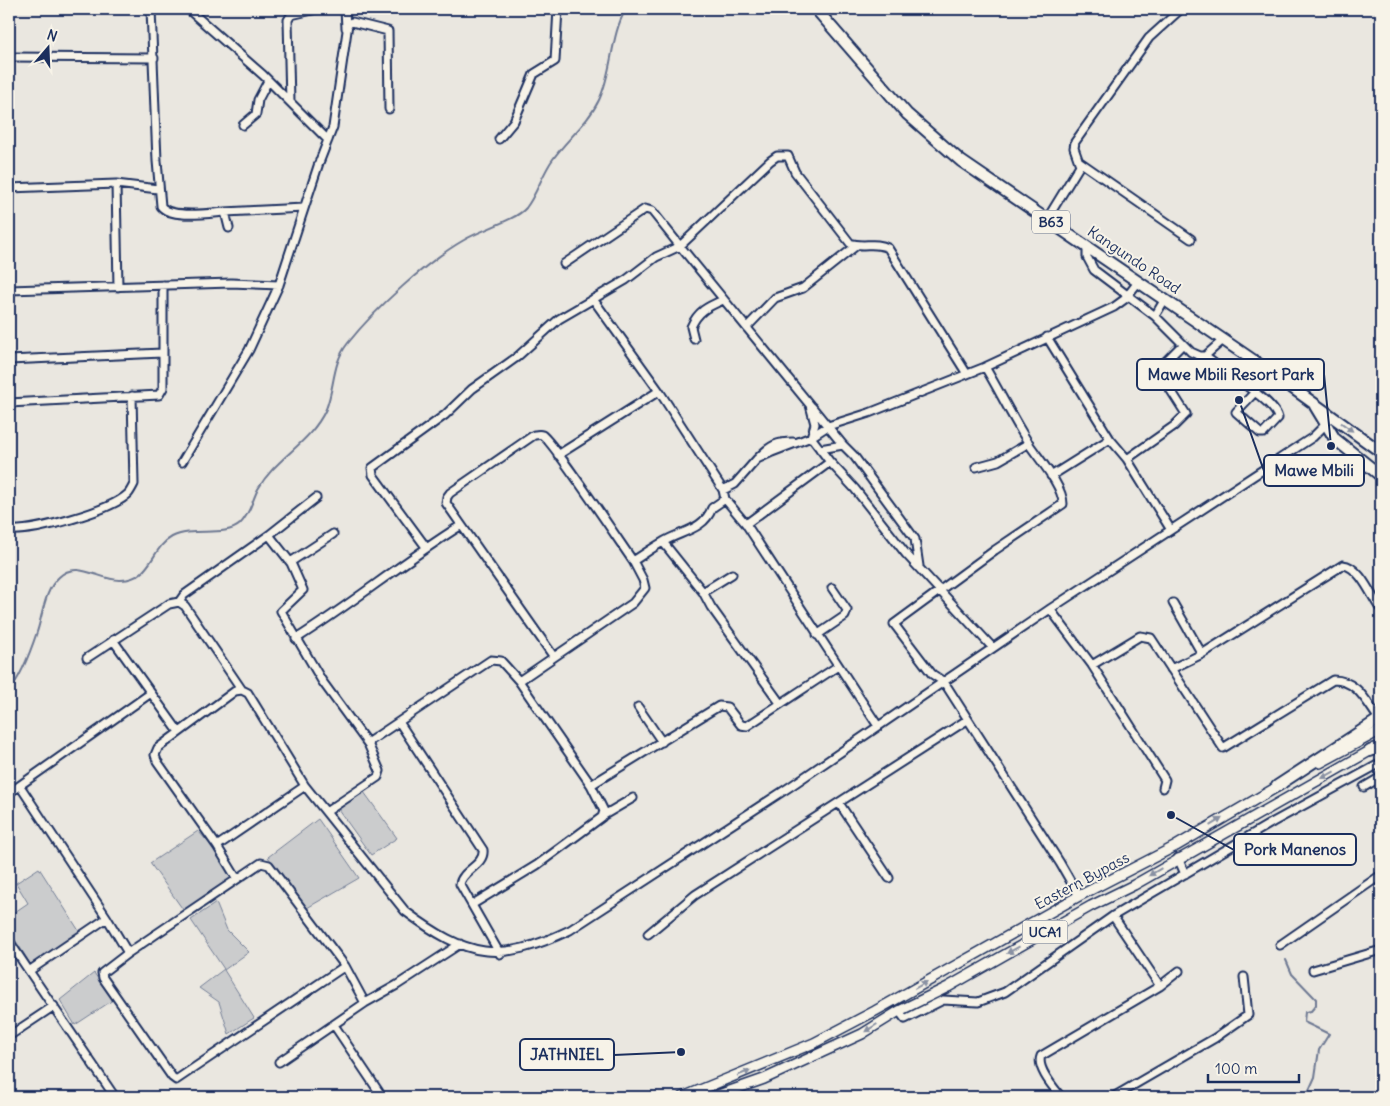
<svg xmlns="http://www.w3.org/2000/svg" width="1390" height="1106" font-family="Delius,sans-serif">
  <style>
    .green { fill: #cbcccd; stroke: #737e96 }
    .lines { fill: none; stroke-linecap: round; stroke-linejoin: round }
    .stream { stroke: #6d7892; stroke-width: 2 }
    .minor-casing { stroke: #1b2f5e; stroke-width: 11 }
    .major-casing { stroke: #1b2f5e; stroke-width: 12 }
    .highway-casing { stroke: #1b2f5e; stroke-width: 14 }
    .minor { stroke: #f7f3e8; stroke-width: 7 }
    .major { stroke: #f7f3e8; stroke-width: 9 }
    .highway { stroke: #f7f3e8; stroke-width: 10 }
    .oneway { fill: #8991a3 }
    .labels { text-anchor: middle; stroke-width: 4; stroke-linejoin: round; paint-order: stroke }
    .shield { fill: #f7f3e8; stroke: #5d6a87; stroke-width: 1 }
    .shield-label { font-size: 14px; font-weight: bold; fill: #1b2f5e }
    .street-label { font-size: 15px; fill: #1b2f5e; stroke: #f7f3e8 }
    .leader { fill: none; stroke: #1b2f5e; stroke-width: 2 }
    .callout-dot { fill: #1b2f5e; stroke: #f7f3e8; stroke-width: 2 }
    .callout { fill: #f7f3e8; stroke: #1b2f5e; stroke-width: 2 }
    .callout-label { font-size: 16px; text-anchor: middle; font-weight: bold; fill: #1b2f5e }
  </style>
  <rect width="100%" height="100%" fill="#eae7e0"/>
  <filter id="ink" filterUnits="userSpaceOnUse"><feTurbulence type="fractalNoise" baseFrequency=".02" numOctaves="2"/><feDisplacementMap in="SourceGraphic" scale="10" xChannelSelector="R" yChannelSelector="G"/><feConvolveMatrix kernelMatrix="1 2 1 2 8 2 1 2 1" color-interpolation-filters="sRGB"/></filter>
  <g filter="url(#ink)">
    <path class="green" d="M364,792l33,46 -26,17 -33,-46z
      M318,819l41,59 -52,30 -39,-51z
      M198,831l20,22 15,26 -49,32 -34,-48z
      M39,868l42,66 -50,31 -22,-35v-14l19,-13 -12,-20z
      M216,903l11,27 22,22 -25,18 30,48 -25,16 -10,-32 -20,-14 25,-19 -33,-49z
      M94,973l19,27 -38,25 -15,-25z"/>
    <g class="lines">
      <path class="stream" d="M9,691c12,-14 22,-41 28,-59 6,-18 7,-41 22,-55 18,-18 41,4 62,3 31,-1 30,-32 51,-43 20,-11 53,1 68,-13 10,-10 12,-23 18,-35 18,-32 52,-45 68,-80 9,-23 6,-46 22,-66 27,-34 79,-82 116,-103 16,-10 52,-20 62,-32 11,-14 16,-34 27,-49 14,-20 35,-36 46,-59 14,-29 11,-64 27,-91
        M1286,960l6,14 24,25v6l-5,6 -6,1 -1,10 25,12 -10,16 -4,27 -9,20"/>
      <defs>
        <path id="minor" d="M151,9l6,152 4,45c9,13 49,7 64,6l4,16
          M188,9l75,66 65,65
          M345,9l1,19
          M9,57l145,1
          M290,102l-2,-82 3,-5 26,-6
          M243,125l13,-11 2,-14 10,-19
          M499,139l15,-18 20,-47 21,-13 3,-52
          M1080,162l111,77
          M116,184l2,103
          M9,188l107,-4 42,5
          M225,212l79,-4
          M1047,219l33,-54 -6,-17 1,-6 74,-104 32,-29
          M1087,246v11l7,13 61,46 36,36 9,4h5l18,-16
          M564,264l81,-55 7,2 28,35 90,-85 7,-5h11l7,16 55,71c13,5 25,-2 38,5l79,126
          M9,290l222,-7 48,2
          M593,299l66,92 64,99 2,9 -13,9c-8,22 -31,23 -49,34 -11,6 -20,13 -30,19
          M1155,316l10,-17
          M747,327l28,-29 28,-10 54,-43
          M1047,337l63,102 -59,37
          M694,339l-3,-12c7,-16 16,-20 32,-27
          M1205,356c16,15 69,43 73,62l-14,15h-4l-24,-21 19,-20 14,-21
          M9,360l153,-7
          M9,403l150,-8 4,-7v-103
          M812,407l31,38
          M1110,439l17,20 44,71
          M820,449l23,-4 11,11 61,83 4,27
          M558,455l101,-64
          M759,457c12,-12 18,-15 34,-15
          M1127,459l47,-33 12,-12 -23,-36v-14l20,-20
          M182,462l67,-112 30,-65 40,-122 14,-36 15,-103 4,-2 36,9 1,78
          M976,467l22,-6 31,-18
          M723,490l12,-6 22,-25 15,-7 39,-15 17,-11 41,-13 116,-46
          M725,499l21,25 132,202
          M746,524l84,-62
          M9,530c25,2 101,-19 119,-36 2,-2 4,-6 6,-10l-2,-88
          M333,534l-41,27 -1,2 12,27 -22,21 41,70 46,63
          M269,535l22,28
          M663,542l40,50 8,15 69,96
          M426,547l-53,-72 -1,-7 73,-53 27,-26 45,-32 42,-38 67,-39 30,-23 24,-11 130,159 5,19 -4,13 19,25 25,27 51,65 87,94
          M703,592l29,-18
          M179,602l5,-7 85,-60 47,-37
          M1173,603l29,51
          M1050,609l42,56 48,-29 11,2 72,110 110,-68c24,0 33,21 46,39
          M817,635l28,-19 2,-6 -15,-22
          M296,639c57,-36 108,-78 164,-113
          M113,640l66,92
          M87,658l82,-54 10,-2 6,4 57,84
          M1092,665l73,115 -2,8
          M1171,669l31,-15 141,-89c16,1 28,30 36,42
          M519,681l72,104 128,-79 8,1 14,18 6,1 91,-60
          M638,707l24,35
          M399,722l84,128c2,15 -21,20 -23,34l40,70
          M20,786l87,132
          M1364,787l17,-10
          M9,793l142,-100
          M839,803l50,75
          M326,812l52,-35 2,-6 -11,-25 1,-5 121,-81 10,1 18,20 35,-24 -108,-154 1,-6 3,-4 84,-58c3,0 5,-1 8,0 10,5 79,109 91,126l10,19 2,8 -12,15 -79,54
          M604,815l29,-17
          M217,846l-60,-85 -2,-6 3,-7 77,-57 7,-1 6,3 57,93
          M1178,858l7,16
          M237,879l-20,-33 88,-60 100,125c63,47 94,53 165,19l221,-144 259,-177 263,-172 13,-13
          M1079,896l-19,-33 -116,-181 -12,-8 -38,-50 101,-74 68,-46c0,-18 -24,-45 -34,-60 -16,-25 -29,-52 -44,-77l129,-60 11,-8 14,-18
          M473,904l64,-39 65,-48 2,-6 -13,-26
          M648,934l47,-39 272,-175
          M9,941l20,30
          M1280,945l101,-70
          M345,966l-76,-101 -8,-2 -133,90 -26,20 1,5 69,99 4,3 169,-114 20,37
          M1313,970l68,-20
          M1160,986l19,-15
          M899,1011l6,8 38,-19 35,2 27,-10 108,-76 160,-94 108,-59
          M334,1025l45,67
          M9,1036l45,-30
          M279,1062l86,-59 32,-18 63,-41
          M115,1097l-86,-126 78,-53 21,35
          M1061,1097c-7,-9 -25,-29 -20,-41l119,-70 -47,-70
          M1113,1097l102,-59 33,-23 -4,-38"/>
        <path id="major" d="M1320,763l61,-33
          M683,1097l131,-54 61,-32 204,-115 97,-50 106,-62
          M713,1097l51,-18 98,-45 37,-23 49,-24 143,-81 43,-21 241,-137"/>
        <path id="highway" d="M816,9l91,105 54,47 308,210 112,81
          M1315,406l20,33 46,37
          M1370,751l11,-4
          M1277,786l104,-68"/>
      </defs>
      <use href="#minor" class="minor-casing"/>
      <use href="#major" class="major-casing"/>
      <use href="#highway" class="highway-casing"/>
      <use href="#minor" class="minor"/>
      <use href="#major" class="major"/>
      <use href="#highway" class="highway"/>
    </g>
    <defs><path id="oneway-solid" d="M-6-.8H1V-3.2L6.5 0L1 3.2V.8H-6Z" transform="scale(1.25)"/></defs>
    <g class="oneway">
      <use href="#oneway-solid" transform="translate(1347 427) rotate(36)"/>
      <use href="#oneway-solid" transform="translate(1328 775) rotate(151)"/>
      <use href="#oneway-solid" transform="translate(1216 822) rotate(-31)"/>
      <use href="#oneway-solid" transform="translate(1155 872) rotate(149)"/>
      <use href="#oneway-solid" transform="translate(1013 950) rotate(151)"/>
      <use href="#oneway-solid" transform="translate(921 985) rotate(-30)"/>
      <use href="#oneway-solid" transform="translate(871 1028) rotate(148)"/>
      <use href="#oneway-solid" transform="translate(744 1073) rotate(-22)"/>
    </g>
  </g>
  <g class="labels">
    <g class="shield">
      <rect x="1032" y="210.5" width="38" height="23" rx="4"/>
      <rect x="1022.5" y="920.5" width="45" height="23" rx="4"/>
    </g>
    <g class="shield-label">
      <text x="1051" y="227">B63</text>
      <text x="1045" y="937">UCA1</text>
    </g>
    <g class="street-label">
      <text transform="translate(1134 260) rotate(34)" y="5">Kangundo Road</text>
      <text transform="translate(1082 881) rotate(-28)" y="5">Eastern Bypass</text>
    </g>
  </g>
  <path class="leader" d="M1331 446L1324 374M1239 400L1264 471M1171 815L1234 850M681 1052L614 1055"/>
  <g class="callout-dot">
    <circle cx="1331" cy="446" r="5"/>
    <circle cx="1239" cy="400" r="5"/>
    <circle cx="1171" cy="815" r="5"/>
    <circle cx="681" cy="1052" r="5"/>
  </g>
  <g class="callout">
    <rect x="1137" y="359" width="187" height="31" rx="5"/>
    <rect x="1264" y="455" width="100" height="31" rx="5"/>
    <rect x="1234" y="834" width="122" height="31" rx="5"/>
    <rect x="520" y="1039" width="94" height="31" rx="5"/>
  </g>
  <g class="callout-label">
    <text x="1231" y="380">Mawe Mbili Resort Park</text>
    <text x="1314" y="476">Mawe Mbili</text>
    <text x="1295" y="855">Pork Manenos</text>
    <text x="567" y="1060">JATHNIEL</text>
  </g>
  <rect width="1390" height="1106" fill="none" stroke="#f7f3e8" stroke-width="30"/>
  <rect x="15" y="15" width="1360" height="1076" fill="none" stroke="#1b2f5e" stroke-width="2" filter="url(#ink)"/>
  <g transform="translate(48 48) rotate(19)" stroke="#f7f3e8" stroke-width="4" paint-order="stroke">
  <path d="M0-4L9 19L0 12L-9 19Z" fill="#1b2f5e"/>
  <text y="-8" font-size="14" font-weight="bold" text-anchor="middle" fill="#1b2f5e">N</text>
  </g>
  <path d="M1208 1074v8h91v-8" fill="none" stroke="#1b2f5e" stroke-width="2.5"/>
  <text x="1215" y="1074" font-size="15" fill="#1b2f5e" stroke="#f7f3e8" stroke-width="4" paint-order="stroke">100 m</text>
</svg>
